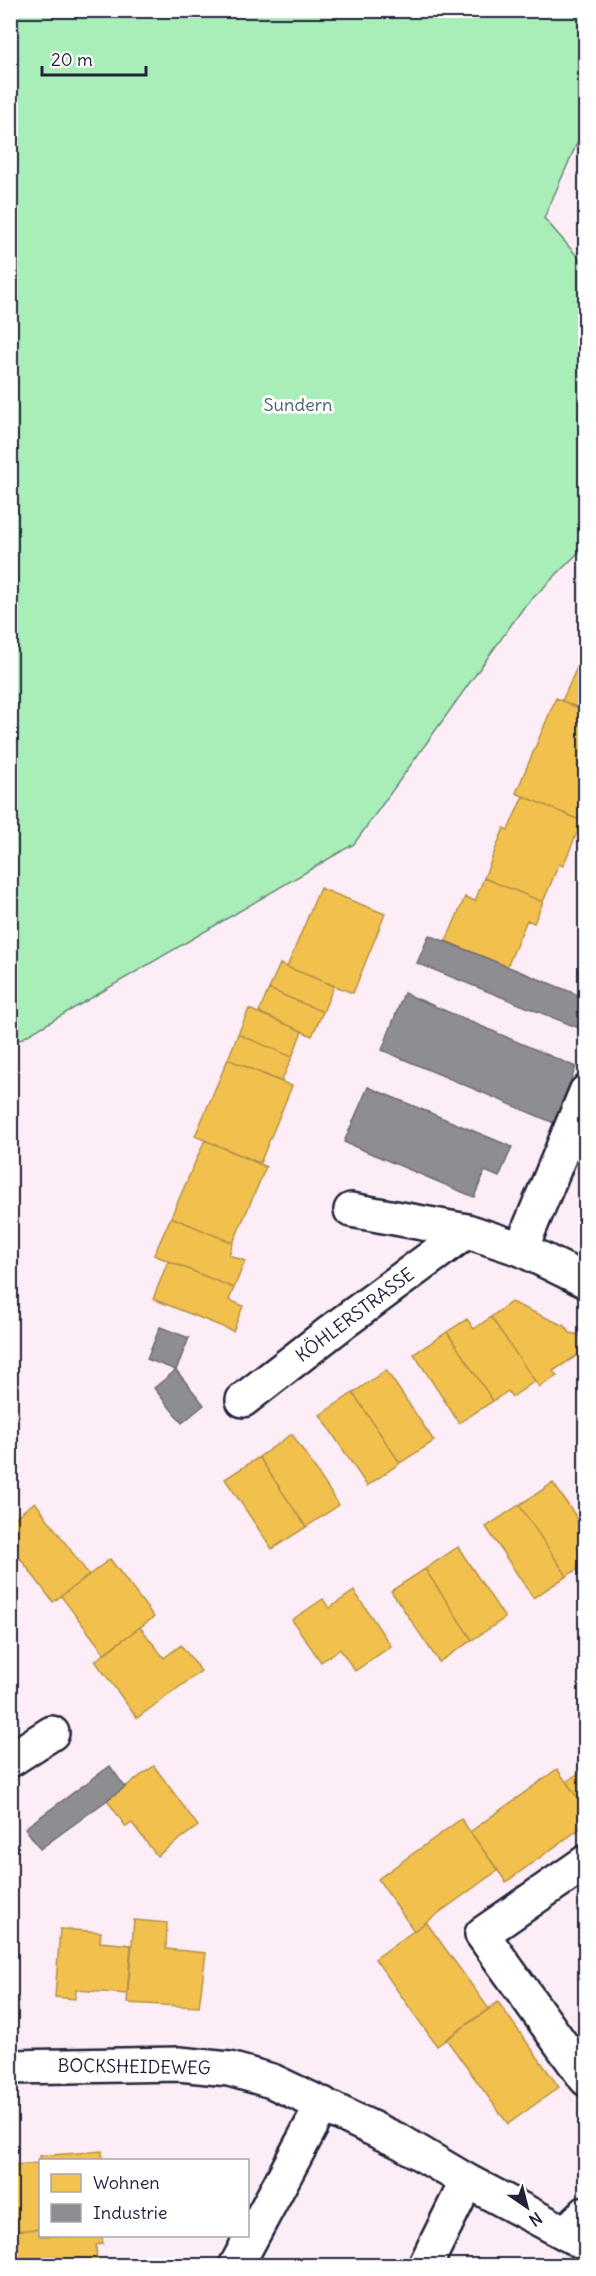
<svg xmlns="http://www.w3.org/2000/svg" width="596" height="2276" font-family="Delius,sans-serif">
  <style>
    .green { fill: #a9edb8; stroke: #66887a; stroke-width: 1.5 }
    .homes { fill: #f2c14e; stroke: #b49148; stroke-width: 1.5 }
    .industry { fill: #8d8d92; stroke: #6d6d78; stroke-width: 1.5 }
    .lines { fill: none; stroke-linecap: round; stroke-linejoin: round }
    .minor-casing { stroke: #22223b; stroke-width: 38 }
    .minor { stroke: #fff; stroke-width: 33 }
    .labels { text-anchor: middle; stroke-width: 6; stroke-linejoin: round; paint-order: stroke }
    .park-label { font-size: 18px; fill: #4a5f60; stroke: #fff }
    .street-label { font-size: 18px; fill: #22223b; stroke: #fff }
  </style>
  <rect width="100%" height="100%" fill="#fdedf6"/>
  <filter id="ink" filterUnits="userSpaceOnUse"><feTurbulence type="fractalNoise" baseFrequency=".0167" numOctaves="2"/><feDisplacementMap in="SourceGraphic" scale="12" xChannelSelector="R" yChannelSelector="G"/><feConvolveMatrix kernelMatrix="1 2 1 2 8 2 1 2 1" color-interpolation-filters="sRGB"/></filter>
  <g filter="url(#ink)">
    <path class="green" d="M10,11h576l-1,114 -41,93 41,47v281l-61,61 -170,237 -343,201z"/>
    <path class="homes" d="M586,647v64l-24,-10z
      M556,698l30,13v102l-4,8 -66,-28z
      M523,796l59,25 -19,45 -4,-2 -16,38 -59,-24 20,-50 4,2z
      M484,878l59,24 -9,21 -7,-3 -20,47 -61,-26 19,-44 10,4z
      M320,888l65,26 -32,79 -66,-26z
      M280,964l54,22 -11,26 -54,-23z
      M269,989l54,23 -11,24 -53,-24z
      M249,1009l53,22 -10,26 -54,-23z
      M238,1034l54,23 -11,25 -53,-23z
      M228,1059l64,27 -32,77 -65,-27z
      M205,1140l61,27 -33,76 -62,-26z
      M171,1217l62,26 -4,12 16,6 -11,27 -80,-33z
      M168,1261l66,27 -5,12 14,6 -10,25 -80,-32z
      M511,1302l54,24 5,7 10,2 6,6 -2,10 -31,20 4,5 -18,11 -48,-70z
      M491,1317l44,64 -23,16 -4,-6 -15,10 -46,-69 20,-13 7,10z
      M447,1332l46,69 -34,22 -45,-69z
      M386,1370l48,71 -34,22 -47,-70z
      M353,1393l47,70 -33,23 -47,-71z
      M292,1434l47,71 -33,22 -47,-70z
      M259,1457l47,70 -34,22 -47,-70z
      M553,1483l33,48v32l-19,13 -48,-71z
      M35,1502l54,73 -36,27 -33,-44 -10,5v-42z
      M519,1505l48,71 -34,22 -47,-71z
      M458,1547l47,71 -33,22 -47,-71z
      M110,1559l44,58 -50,36 -43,-57z
      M425,1569l47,71 -33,22 -48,-71z
      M354,1591l37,55 -36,25 -15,-22 -19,13 -29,-42 31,-21 6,9z
      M140,1627l24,31 17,-13 20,26 -64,47 -42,-57z
      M154,1766l44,60 -41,30 -25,-33 -6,4 -19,-27z
      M586,1768v41l-20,-27z
      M557,1769l29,40v15l-80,58 -36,-50z
      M461,1819l37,51 -84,61 -36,-52z
      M134,1920l33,3 -1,26 40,4 -7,54 -72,-4z
      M426,1922l63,87 -52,37 -62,-87z
      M60,1929l41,3 -1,10 31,3 -4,49 -51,-4 -1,9 -20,-2z
      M498,2002l61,85 -51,37 -62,-85z
      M102,2151l1,9h-63v69l-30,2v-66l30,-2v-7z
      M40,2229v7h62l1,8 -7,1 1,18 6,-1 1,4h-94v-35z"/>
    <path class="industry" d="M429,935l157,63v33l-169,-68z
      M404,993l172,74 -22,56 -172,-73z
      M368,1087l144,60 -13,30 -14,-6 -11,26 -130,-55z
      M160,1327l29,11 -13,32 -29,-11z
      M176,1370l28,35 -22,18 -28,-35z
      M110,1766l15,21 -85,62 -15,-21z"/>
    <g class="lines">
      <defs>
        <path id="minor" d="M351,1210l116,21 54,18 65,32
          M521,1249l65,-157
          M243,1400l98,-76 126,-93
          M10,1760l42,-27
          M586,1862l-104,72 104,145
          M10,2067l169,-3 50,5 43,12 129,61 66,39 119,63
          M566,2232l20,-19
          M236,2266l87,-162
          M425,2266l42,-85"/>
      </defs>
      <use href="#minor" class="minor-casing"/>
      <use href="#minor" class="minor"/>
    </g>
  </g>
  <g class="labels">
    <g class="park-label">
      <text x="298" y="411">Sundern</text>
    </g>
    <g class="street-label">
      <text transform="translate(355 1315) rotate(-37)" y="6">KÖHLERSTRASSE</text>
      <text transform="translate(134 2067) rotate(1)" y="6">BOCKSHEIDEWEG</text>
    </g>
  </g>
  <rect width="596" height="2276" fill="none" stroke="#fff" stroke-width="36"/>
  <rect x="18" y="18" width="560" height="2240" fill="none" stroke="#22223b" stroke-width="2" filter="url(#ink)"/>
  <rect x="39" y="2159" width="210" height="78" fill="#ffffff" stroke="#a7a7b1" stroke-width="1.5"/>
  <rect x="51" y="2174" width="30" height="18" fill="#f2c14e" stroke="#a7a7b1" stroke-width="1.5"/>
  <text x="93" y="2189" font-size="18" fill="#22223b">Wohnen</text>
  <rect x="51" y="2204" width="30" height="18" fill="#8d8d92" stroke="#a7a7b1" stroke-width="1.5"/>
  <text x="93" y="2219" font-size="18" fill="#22223b">Industrie</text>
  <g transform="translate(527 2207) rotate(145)" stroke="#ffffff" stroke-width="4.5" paint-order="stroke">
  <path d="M0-4.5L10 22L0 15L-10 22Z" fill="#22223b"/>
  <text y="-9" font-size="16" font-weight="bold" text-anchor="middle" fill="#22223b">N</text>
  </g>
  <path d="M42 66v9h104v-9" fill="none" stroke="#22223b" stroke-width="3"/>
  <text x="51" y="66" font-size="18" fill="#22223b" stroke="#ffffff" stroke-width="4.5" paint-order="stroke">20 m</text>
</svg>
